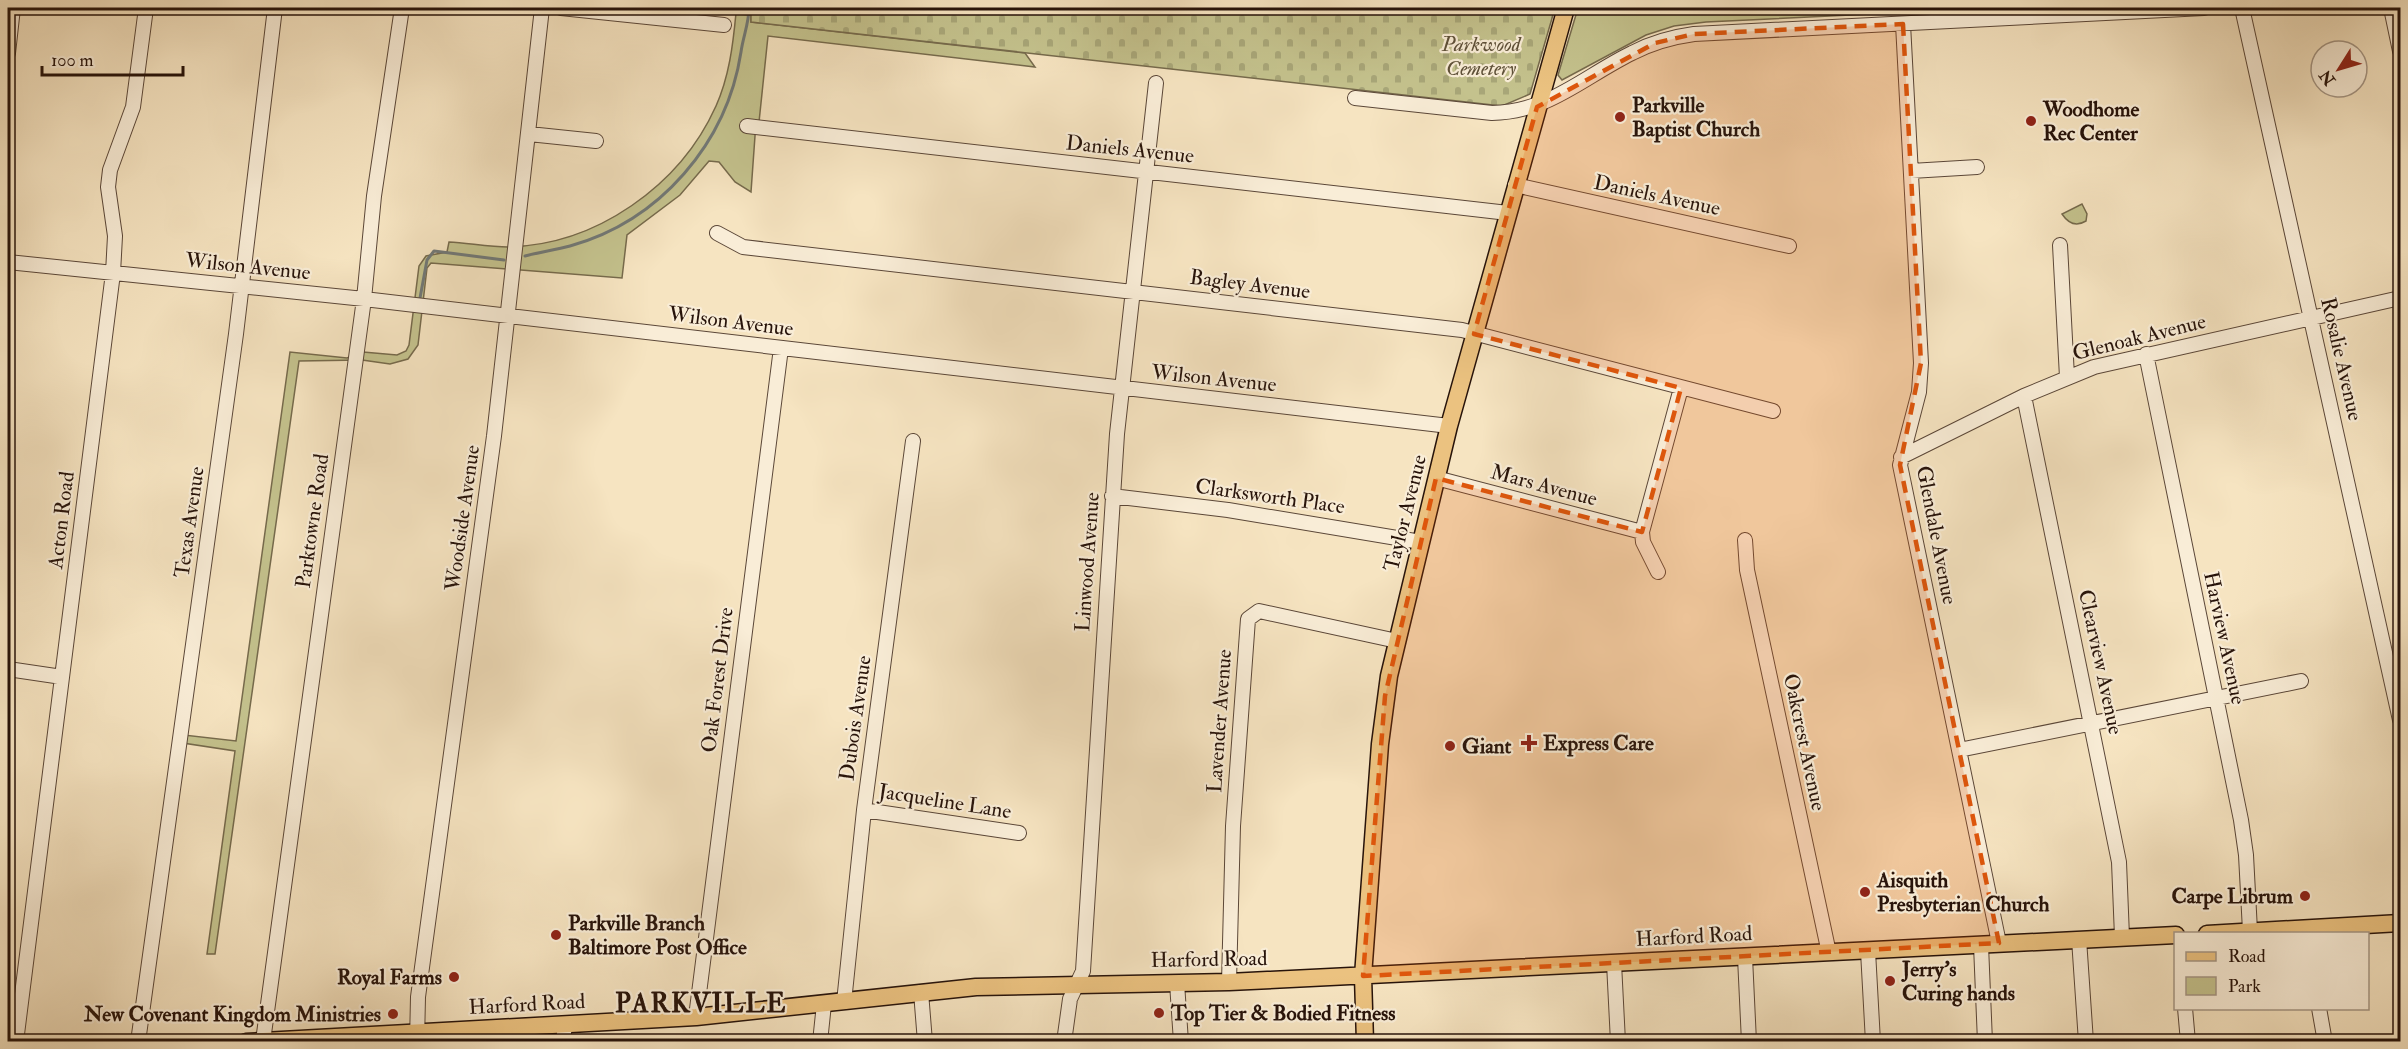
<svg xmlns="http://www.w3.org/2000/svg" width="2408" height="1049" font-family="'IM FELL Double Pica',serif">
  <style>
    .green { fill: #c4c28d; stroke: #766a4c; stroke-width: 1.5 }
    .cemetery { fill: url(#cemetery-stones); stroke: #766a4c; stroke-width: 1.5 }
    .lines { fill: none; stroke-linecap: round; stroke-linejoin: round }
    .stream { stroke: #717876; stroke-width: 3 }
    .minor-casing { stroke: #5b4738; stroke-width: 16 }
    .major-casing { stroke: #27130a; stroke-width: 19 }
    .minor { stroke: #f9edd7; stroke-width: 14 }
    .major { stroke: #ebc280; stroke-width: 16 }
    .marked { fill: #de560c; fill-opacity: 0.2; stroke: #de560c; stroke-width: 4.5; stroke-dasharray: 12 8; stroke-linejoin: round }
    .poi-dot { fill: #8f2418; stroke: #f9edd7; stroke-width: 2 }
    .labels { text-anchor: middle; stroke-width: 4.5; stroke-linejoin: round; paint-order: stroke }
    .park-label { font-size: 21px; font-style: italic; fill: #5e5038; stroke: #f9edd7 }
    .poi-label { font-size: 21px; font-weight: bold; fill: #27130a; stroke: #f9edd7; text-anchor: start }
    .street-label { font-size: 21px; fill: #27130a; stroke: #f9edd7 }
    .district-label { font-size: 27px; font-weight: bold; letter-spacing: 1.5px; fill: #27130a; stroke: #f9edd7 }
  </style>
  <defs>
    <pattern id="cemetery-stones" width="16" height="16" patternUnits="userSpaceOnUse" patternTransform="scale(1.5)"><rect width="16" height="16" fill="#c4c28d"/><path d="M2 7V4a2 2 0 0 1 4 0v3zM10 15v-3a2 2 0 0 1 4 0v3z" fill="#a8a678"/></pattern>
  </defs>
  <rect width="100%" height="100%" fill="#f6e4c1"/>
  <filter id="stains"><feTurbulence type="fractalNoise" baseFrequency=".00333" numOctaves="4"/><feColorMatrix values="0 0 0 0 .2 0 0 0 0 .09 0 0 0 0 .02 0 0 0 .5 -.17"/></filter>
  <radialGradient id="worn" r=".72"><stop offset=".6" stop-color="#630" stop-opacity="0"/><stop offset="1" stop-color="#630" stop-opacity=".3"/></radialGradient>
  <path class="green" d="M1578,8h418l-290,14 -32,4 -28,9 -84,45 -4,-5z
    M736,13l15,2v7l274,31 10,14 -267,-31 -9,86h-3l-5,70 -16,-10 -16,-20 -10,-1 -29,34 -53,40 -5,43 -191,-15 -4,5 -9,77 -10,14 -18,5 -28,-4 -63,1 -84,593h-8l28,-203 -52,-8 1,-8 52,6 54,-389 57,6 16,-6 34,3 9,-4 3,-6 10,-79 7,-10 21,-4 2,-10c19,1 40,5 59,5 88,-2 172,-61 208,-141 13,-29 17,-61 20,-93z
    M2082,204l5,10 -1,7c-10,6 -18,2 -24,-7z"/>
  <path class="cemetery" d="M725,8h830l-25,86 -28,12 -751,-84v-7l-26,-2z"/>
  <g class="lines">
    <path class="stream" d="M525,256c15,-4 30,-6 45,-10 90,-25 157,-103 171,-194 2,-15 8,-29 8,-44
      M420,298l7,-38 7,-9 70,9"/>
    <defs>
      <path id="minor" d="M561,8l163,17
        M2242,8l158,712
        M2391,8l9,43
        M1903,24l18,339 -2,29 -19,73 99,478
        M8,53l5,-45
        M1355,98l137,15c57,-1 91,-36 140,-60 19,-10 40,-16 62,-19l510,-26
        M747,126l761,87
        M529,134l67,7
        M1911,171l66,-4
        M1515,185l274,61
        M717,233l26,14 719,83 311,81
        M2060,245l7,132
        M8,262l356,37 1085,127
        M2146,354l95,466 5,35 4,76
        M2024,396l95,466 3,75
        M1901,457l123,-61 70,-29 306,-69
        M1436,478l206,54
        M1112,496l116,14 193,32
        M1745,540l2,30 82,383
        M1658,572l-15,-30 -1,-10 39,-144
        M8,669l54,8
        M1959,750l342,-69
        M864,810l155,23
        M2079,939l7,103
        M1981,945l4,97
        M1868,951l5,91
        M1745,957l4,85
        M1614,963l4,79
        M1229,982l4,-156 15,-207 11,-8 138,30
        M1177,983l4,59
        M921,992l4,50
        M844,1002l20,-192 49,-369
        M2185,1008l3,34
        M2319,1008l6,34
        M696,1017l85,-669
        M263,1041l101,-742 10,-103 28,-188
        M16,1042l97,-769 2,-37 -7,-49 2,-17 23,-63 13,-99
        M138,1042l98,-708 39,-326
        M417,1042l1,-45 76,-561 48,-428
        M563,1042l2,-18
        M820,1042l4,-38
        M1064,1042l6,-43 13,-28 34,-537 39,-351"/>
      <path id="major" d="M2207,934l193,-11
        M246,1042l450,-25 280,-30 253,-5 947,-47
        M1365,1042l-2,-66 17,-232 9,-68 60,-250 117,-418"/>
    </defs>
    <use href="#minor" class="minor-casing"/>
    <use href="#major" class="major-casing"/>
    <use href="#minor" class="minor"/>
    <use href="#major" class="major"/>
  </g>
  <path class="marked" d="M1903,24l18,339 -21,102 99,478 -636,33 22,-280 51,-218 206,54 39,-144 -207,-54 63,-227 118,-64 39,-9z"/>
  <g class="poi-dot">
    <circle cx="1620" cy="117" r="6"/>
    <circle cx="2031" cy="121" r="6"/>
    <path d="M1526 734h6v6h6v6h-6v6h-6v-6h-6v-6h6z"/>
    <circle cx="1450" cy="746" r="6"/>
    <circle cx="1865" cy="892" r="6"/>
    <circle cx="2305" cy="896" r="6"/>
    <circle cx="556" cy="935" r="6"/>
    <circle cx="454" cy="977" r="6"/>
    <circle cx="1890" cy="981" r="6"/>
    <circle cx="1159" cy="1013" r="6"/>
    <circle cx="393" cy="1014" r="6"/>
  </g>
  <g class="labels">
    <g class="park-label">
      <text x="1481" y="51">Parkwood<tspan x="1481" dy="24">Cemetery</tspan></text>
    </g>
    <g class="poi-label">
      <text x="1632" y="112">Parkville<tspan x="1632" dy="24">Baptist Church</tspan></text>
      <text x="2043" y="116">Woodhome<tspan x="2043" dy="24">Rec Center</tspan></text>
      <text x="1543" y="750">Express Care</text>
      <text x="1462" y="753">Giant</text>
      <text x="1877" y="887">Aisquith<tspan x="1877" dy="24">Presbyterian Church</tspan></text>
      <text x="2293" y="903" text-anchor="end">Carpe Librum</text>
      <text x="568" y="930">Parkville Branch<tspan x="568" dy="24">Baltimore Post Office</tspan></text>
      <text x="1902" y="976">Jerry's<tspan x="1902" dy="24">Curing hands</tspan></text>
      <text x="442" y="984" text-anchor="end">Royal Farms</text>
      <text x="1171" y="1020">Top Tier &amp; Bodied Fitness</text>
      <text x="381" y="1021" text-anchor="end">New Covenant Kingdom Ministries</text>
    </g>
    <g class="street-label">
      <text transform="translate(1130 149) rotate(6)" y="7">Daniels Avenue</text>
      <text transform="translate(1657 195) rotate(12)" y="7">Daniels Avenue</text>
      <text transform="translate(248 266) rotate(6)" y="7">Wilson Avenue</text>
      <text transform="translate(1250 284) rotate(7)" y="7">Bagley Avenue</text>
      <text transform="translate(731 321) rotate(7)" y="7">Wilson Avenue</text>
      <text transform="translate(2139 337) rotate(-14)" y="7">Glenoak Avenue</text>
      <text transform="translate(2342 359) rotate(77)" y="7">Rosalie Avenue</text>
      <text transform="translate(1214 378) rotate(6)" y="7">Wilson Avenue</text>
      <text transform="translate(1544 485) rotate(15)" y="7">Mars Avenue</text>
      <text transform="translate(1270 496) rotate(8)" y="7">Clarksworth Place</text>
      <text transform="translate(1405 513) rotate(-76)" y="7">Taylor Avenue</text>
      <text transform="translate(462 518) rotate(-82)" y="7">Woodside Avenue</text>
      <text transform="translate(61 520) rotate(-83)" y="7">Acton Road</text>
      <text transform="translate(312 521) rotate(-82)" y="7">Parktowne Road</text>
      <text transform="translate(189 522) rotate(-82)" y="7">Texas Avenue</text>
      <text transform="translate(1937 535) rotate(79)" y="7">Glendale Avenue</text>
      <text transform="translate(1087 562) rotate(-86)" y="7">Linwood Avenue</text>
      <text transform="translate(2225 638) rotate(78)" y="7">Harview Avenue</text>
      <text transform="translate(2101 662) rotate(78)" y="7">Clearview Avenue</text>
      <text transform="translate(717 680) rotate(-83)" y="7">Oak Forest Drive</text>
      <text transform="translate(855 718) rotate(-82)" y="7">Dubois Avenue</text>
      <text transform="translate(1219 721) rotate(-86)" y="7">Lavender Avenue</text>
      <text transform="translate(1805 742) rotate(78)" y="7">Oakcrest Avenue</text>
      <text transform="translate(945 801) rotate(9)" y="7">Jacqueline Lane</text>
      <text transform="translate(1694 936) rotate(-3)" y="7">Harford Road</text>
      <text transform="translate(1209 959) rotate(-1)" y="7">Harford Road</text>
      <text transform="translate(527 1004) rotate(-3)" y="7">Harford Road</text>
    </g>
    <g class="district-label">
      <text x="701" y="1012">PARKVILLE</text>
    </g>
  </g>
  <rect width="2408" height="1049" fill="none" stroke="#f6e4c1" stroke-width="30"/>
  <rect x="9" y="9" width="2390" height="1031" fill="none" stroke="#27130a" stroke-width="3"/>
  <rect x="15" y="15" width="2378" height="1019" fill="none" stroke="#27130a" stroke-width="1.5"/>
  <rect x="2174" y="932" width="195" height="78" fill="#f9edd7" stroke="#a59685" stroke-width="1.5"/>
  <rect x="2186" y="952" width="30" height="9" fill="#ebc280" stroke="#a59685" stroke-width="1.5"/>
  <text x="2228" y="962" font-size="18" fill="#27130a">Road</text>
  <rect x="2186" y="977" width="30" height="18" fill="#c4c28d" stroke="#a59685" stroke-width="1.5"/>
  <text x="2228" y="992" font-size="18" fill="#27130a">Park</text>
  <g transform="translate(2339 69) rotate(233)"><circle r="28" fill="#f9edd7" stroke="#a59685" stroke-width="1.5"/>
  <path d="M0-4.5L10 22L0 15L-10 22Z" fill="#8f2418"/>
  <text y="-9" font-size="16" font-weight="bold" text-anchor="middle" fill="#27130a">N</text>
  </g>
  <path d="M42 66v9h141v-9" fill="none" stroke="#27130a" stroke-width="3"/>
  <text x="51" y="66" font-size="18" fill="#27130a" stroke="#f9edd7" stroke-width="4.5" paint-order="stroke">100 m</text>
  <rect width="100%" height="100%" filter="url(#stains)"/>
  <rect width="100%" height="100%" fill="url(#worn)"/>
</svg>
